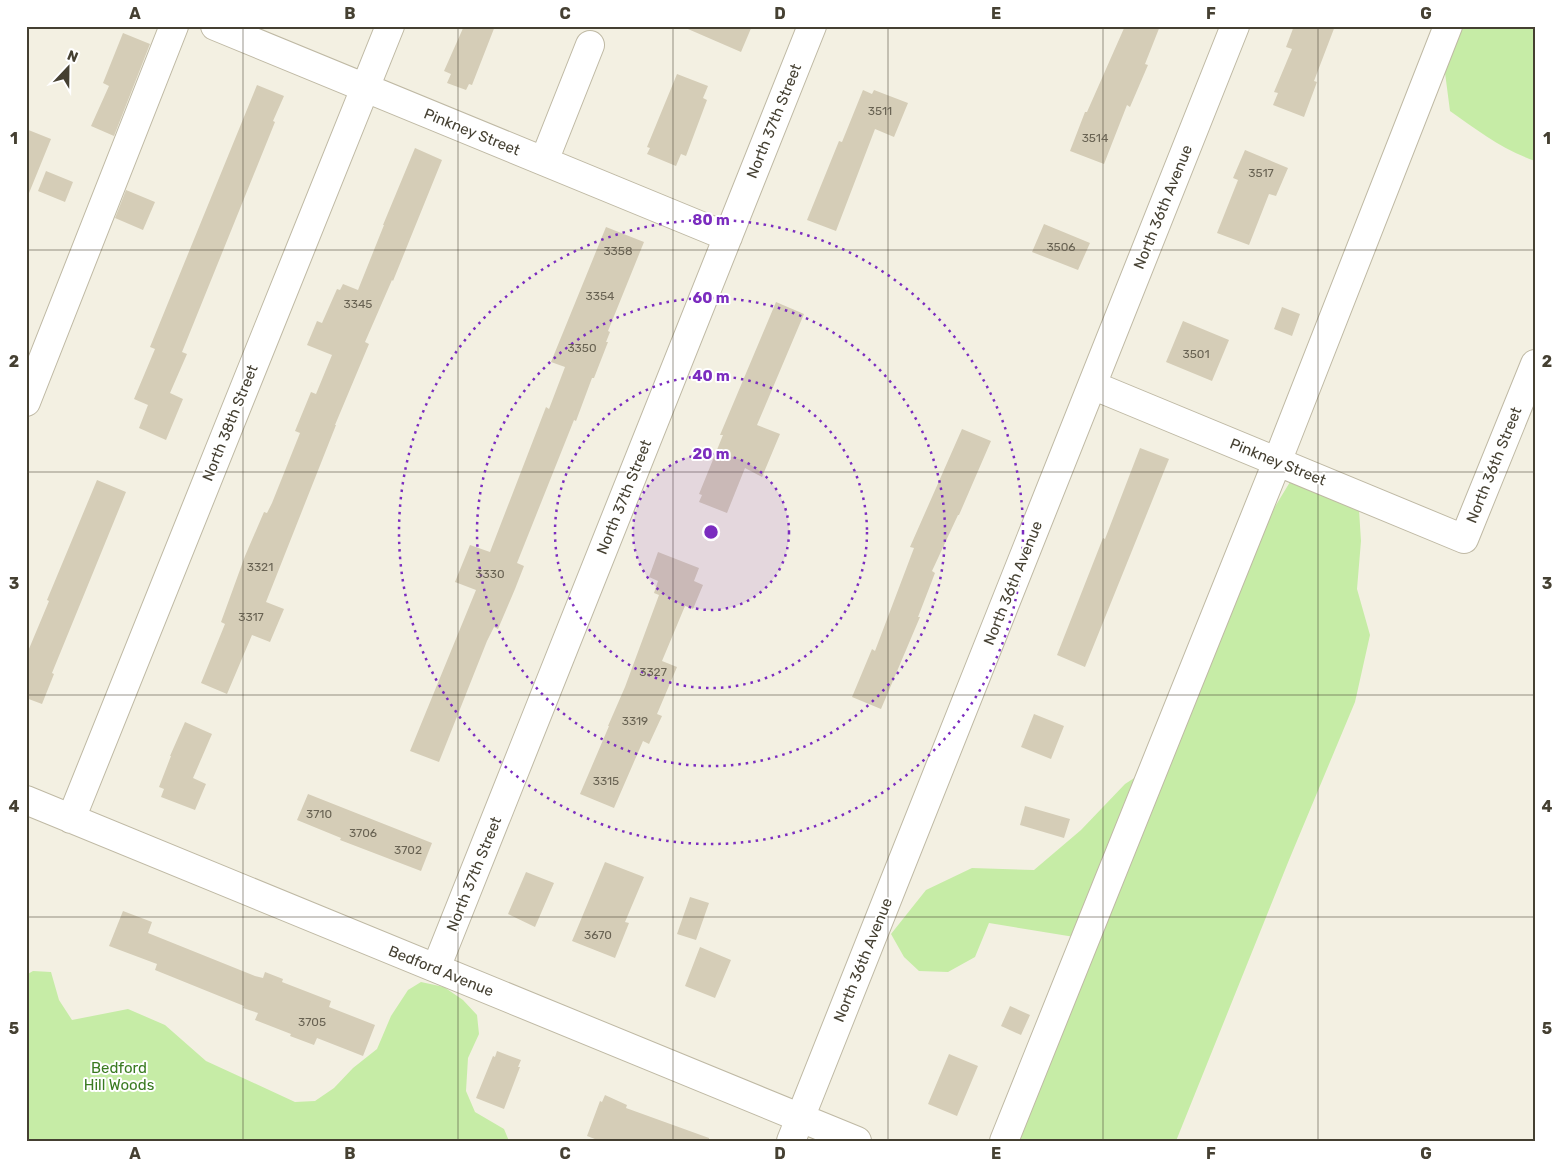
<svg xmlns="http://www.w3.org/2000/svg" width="1561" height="1167" font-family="Rubik,sans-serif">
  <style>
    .green { fill: #c6eca6 }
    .building { fill: #d5cdb7 }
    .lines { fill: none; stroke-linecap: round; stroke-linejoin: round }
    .minor-casing { stroke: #bfb9a4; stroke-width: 30 }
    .minor { stroke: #fff; stroke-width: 28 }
    .grid { fill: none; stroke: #454032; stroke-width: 1; stroke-opacity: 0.55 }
    .ring { fill: none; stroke: #7b2cbf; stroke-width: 2.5; stroke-dasharray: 2.5 5 }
    .labels { text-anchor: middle; stroke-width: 4; stroke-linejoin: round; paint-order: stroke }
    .number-label { font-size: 12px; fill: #696353 }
    .street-label { font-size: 15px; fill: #454032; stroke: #fff }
    .park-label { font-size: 15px; fill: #3a7b21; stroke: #fff }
    .centre { fill: #7b2cbf; stroke: #fff; stroke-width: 2.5 }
    .ring-label { font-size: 15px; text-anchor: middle; font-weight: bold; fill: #7b2cbf; stroke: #fff; stroke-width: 4; stroke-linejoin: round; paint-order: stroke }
    .neatline { fill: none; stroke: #454032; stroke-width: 2 }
    .grid-label { font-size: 16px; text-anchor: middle; font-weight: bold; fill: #454032 }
  </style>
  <rect width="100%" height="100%" fill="#f3f0e2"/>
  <path class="green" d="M1458,26h77v135c-32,-11 -58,-31 -85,-50l-6,-46z
    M1290,482l46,11 23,17 2,31 -4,48 13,46 -15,67 -66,158 -113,281h-162l4,-15 81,-185 -110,-18 -14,34 -27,15 -29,-1 -15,-14 -13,-23 35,-44 46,-22 62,2 47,-40 44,-46 46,-30 79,-199 26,-50z
    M33,971l18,1 8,28 13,20 56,-11 37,16 41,36 89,41 20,-1 19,-13 19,-20 24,-19 14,-33 17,-26 13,-8 23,5 19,13 14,15 2,19 -11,24 -2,33 9,21 29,17 5,12h-483v-166z"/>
  <path class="building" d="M464,26h31l-23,59 -3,-1 -3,6 -19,-7 4,-9 -7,-3z
    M681,26h71l-11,26z
    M1125,26h35l-15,38 3,1 -18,42 -3,-2 -23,59 -34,-13 15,-39h2z
    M1294,26h41l-21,55 3,1 -13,35 -31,-12 5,-12 -4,-1 18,-43 -6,-2z
    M123,33l27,11 -36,92 -23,-10 18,-40 -6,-3z
    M677,74l31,12 -5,12 4,2 -21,56 -5,-2 -5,12 -29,-12 3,-6 -3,-1z
    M257,85l27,11 -11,25 2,1 -93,230 5,2 -17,39 13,6 -17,41 -27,-12 9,-23 -14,-6 21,-50 -5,-2z
    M863,90l9,4 2,-4 34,13 -14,34 -19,-8 -39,102 -29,-11 32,-79 3,1z
    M26,129l25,10 -24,59h-1z
    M415,148l27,12 -49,121 -1,-1 -27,62 4,2 -34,81h1l-70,177 18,7 -14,33 -18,-7 -25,59 -26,-11 24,-59 -4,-2 24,-66 19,-44 3,1 5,-10 28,-70 -5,-2 16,-39 5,2 16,-39 -25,-10 10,-24 5,2 15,-34 3,1 3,-6 15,6 26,-65h-1z
    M1245,150l43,18 -12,28 -7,-2 -20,51 -32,-12 21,-53 -5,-2z
    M46,171l27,11 -8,20 -27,-11z
    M126,190l29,12 -12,28 -28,-12z
    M1044,224l46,19 -12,27 -46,-18z
    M606,227l38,15 -36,89 2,1 -4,10h2l-14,36h-2l-16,43 -2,-1 -57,143 7,3 -9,23 -17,40 -4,-2 -7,14 -48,121 -29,-11 66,-161 -21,-8 15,-37 20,7 56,-145 3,2 16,-42 -14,-5z
    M776,302l28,12 -47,111 23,9 -18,43 -17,-9 -18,45 -28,-11 3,-7 -3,-1 24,-59h-3z
    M1282,307l18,7 -8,22 -18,-7z
    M1183,321l46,19 -17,41 -46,-19z
    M962,429l29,12 -32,74h-1l-26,56 3,2 -17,44h2l-39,92 -29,-12 20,-48 3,2 39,-103 -4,-1z
    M1140,448l29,11 -84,208 -28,-12 46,-117 2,1z
    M97,480l29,12 -74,181 2,1 -12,30 -16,-6v-42l23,-55 -2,-1z
    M658,552l41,16 -5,13 9,4 -10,24 -8,-3 -23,55 15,6 -20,47 5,2 -13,28 -6,-3 -29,67 -34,-14 29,-68h-1l17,-39 34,-92 -5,-2 4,-12 -9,-4z
    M1034,714l30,12 -13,33 -30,-12z
    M185,722l27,12 -19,44 13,6 -11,26 -34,-13 3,-8 -5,-2 12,-31h-1z
    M308,794l124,49 -11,28 -81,-31 1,-2 -44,-18z
    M1025,806l45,13 -6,19 -44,-13z
    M605,862l39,15 -19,45 4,1 -14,35 -43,-17z
    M526,872l28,11 -19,44 -27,-13z
    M690,897l19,6 -13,37 -19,-6z
    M123,911l29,11 -4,11 107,43 8,2 2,-6 18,7 -1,3 49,19 -2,6 46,18 -12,31 -46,-18 -3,7 -24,-9 1,-2 -36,-14 3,-7 -15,-5 1,-2 -89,-36 2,-6 -48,-18z
    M700,947l31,13 -16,38 -30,-12z
    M1010,1006l20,9 -9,20 -20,-9z
    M497,1051l24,9 -3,7h2l-16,42 -28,-11 17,-42 2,1z
    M949,1054l29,12 -21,50 -29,-12z
    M605,1095l22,10 -1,3 83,30v3h-109l-13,-5 13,-35 2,1z"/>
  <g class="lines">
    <defs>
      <path id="minor" d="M215,26l513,211
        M544,161l46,-116
        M1092,385l372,154 71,-175
        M26,402l148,-376
        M26,800l831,341
        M71,819l319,-793
        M436,968l376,-942
        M791,1141l444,-1115
        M1004,1141l273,-679 171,-436"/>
    </defs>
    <use href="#minor" class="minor-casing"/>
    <use href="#minor" class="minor"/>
  </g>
  <path class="grid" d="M243,26v1115M458,26v1115M673,26v1115M888,26v1115M1103,26v1115M1318,26v1115M26,250h1509M26,472h1509M26,695h1509M26,917h1509"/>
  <circle cx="711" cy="532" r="78" fill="#7b2cbf" fill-opacity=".12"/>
  <g class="ring">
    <circle cx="711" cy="532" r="78"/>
    <circle cx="711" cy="532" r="156"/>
    <circle cx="711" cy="532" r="234"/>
    <circle cx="711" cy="532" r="312"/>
  </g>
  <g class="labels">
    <g class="number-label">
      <text x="880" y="115">3511</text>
      <text x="1095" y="142">3514</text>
      <text x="1261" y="177">3517</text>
      <text x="1061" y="251">3506</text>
      <text x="618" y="255">3358</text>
      <text x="600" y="300">3354</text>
      <text x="358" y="308">3345</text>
      <text x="582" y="352">3350</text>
      <text x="1196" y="358">3501</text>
      <text x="260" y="571">3321</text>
      <text x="490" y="578">3330</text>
      <text x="251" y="621">3317</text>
      <text x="653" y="676">3327</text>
      <text x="635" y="725">3319</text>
      <text x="606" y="785">3315</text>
      <text x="319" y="818">3710</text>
      <text x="363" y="837">3706</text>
      <text x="408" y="854">3702</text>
      <text x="598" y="939">3670</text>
      <text x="312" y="1026">3705</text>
    </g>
    <g class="street-label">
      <text transform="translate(774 121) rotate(-68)" y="5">North 37th Street</text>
      <text transform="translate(472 132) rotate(22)" y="5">Pinkney Street</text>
      <text transform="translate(1163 207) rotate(-68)" y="5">North 36th Avenue</text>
      <text transform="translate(230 423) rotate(-68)" y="5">North 38th Street</text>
      <text transform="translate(1278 462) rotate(22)" y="5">Pinkney Street</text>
      <text transform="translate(1494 465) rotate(-68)" y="5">North 36th Street</text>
      <text transform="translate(624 497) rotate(-68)" y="5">North 37th Street</text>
      <text transform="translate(1013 583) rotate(-68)" y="5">North 36th Avenue</text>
      <text transform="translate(474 874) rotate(-68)" y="5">North 37th Street</text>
      <text transform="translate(863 960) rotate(-68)" y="5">North 36th Avenue</text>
      <text transform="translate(441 971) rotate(22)" y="5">Bedford Avenue</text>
    </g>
    <g class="park-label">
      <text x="119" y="1073">Bedford<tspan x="119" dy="17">Hill Woods</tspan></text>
    </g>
  </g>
  <circle cx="711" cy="532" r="8" class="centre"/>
  <g class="ring-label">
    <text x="711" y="225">80 m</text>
    <text x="711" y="303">60 m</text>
    <text x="711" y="381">40 m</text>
    <text x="711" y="459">20 m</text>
  </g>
  <rect width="1561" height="1167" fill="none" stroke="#ffffff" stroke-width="55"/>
  <g transform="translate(68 68) rotate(22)" stroke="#ffffff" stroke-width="4" paint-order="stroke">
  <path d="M0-4L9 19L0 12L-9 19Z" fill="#454032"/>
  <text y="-8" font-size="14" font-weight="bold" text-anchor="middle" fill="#454032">N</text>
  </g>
  <rect x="28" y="28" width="1506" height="1112" class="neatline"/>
  <g class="grid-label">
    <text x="135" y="19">A</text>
    <text x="350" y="19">B</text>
    <text x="565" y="19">C</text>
    <text x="780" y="19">D</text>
    <text x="996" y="19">E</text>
    <text x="1211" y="19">F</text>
    <text x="1426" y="19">G</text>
    <text x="14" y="144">1</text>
    <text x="1547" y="144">1</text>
    <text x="14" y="367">2</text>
    <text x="1547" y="367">2</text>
    <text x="14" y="589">3</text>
    <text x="1547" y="589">3</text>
    <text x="14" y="812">4</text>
    <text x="1547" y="812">4</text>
    <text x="14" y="1034">5</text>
    <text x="1547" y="1034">5</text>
    <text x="135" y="1159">A</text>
    <text x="350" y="1159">B</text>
    <text x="565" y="1159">C</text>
    <text x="780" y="1159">D</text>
    <text x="996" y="1159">E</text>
    <text x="1211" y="1159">F</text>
    <text x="1426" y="1159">G</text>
  </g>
</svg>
